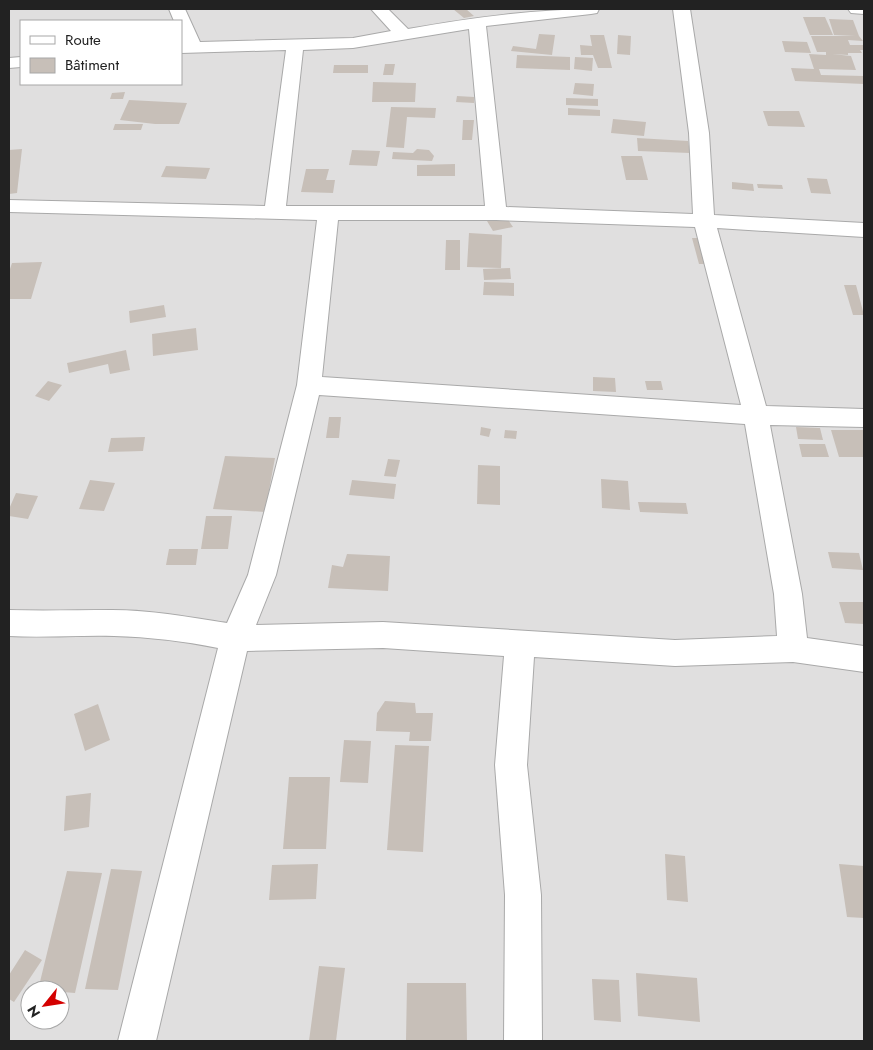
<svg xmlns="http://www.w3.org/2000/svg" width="873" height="1050" font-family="Jost,sans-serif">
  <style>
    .residential { fill: #e0dfdf; fill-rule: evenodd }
    .building { fill: #c7bfb8 }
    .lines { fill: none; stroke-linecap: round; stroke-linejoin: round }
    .street-casing { stroke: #a9a9a9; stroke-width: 2 }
    .street { fill: #fff; fill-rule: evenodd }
  </style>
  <rect width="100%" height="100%" fill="#f2efe9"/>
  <path class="residential" d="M9,9h855v1032h-855zM21,21h160v63h-160zM30,990h30v30h-30z"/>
  <path class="building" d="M453,9h13l8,7 -10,2z
    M803,17h22l8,18h-23z
    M829,19l24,1 6,16 4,5 -15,-1 2,5h14v5h-4l2,3h-14v2l-16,-1 19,2 5,14 -37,-1 2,6 43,1v8l-69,-3 -4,-13 23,1 -5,-15 17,1v-3h-9l-6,-16h44l-21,-1z
    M539,34l16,1 -3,20 -41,-4 2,-5 23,3z
    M590,35h14l8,33h-14l-5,-13h-12l-1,-10 12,1z
    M618,35l13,1 -1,19 -13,-1z
    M782,41l25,1 4,11 -26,-1z
    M517,55l53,2v13l-54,-2z
    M575,57l18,1 -1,13 -18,-2z
    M385,64h10l-2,11h-10z
    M334,65h34v8h-35z
    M373,82l43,1 -1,19h-43z
    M575,83l19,1 -1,12 -20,-2z
    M125,92l-2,7h-13l2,-6z
    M457,96l17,1v6l-18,-1z
    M566,98l32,1v7l-32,-1z
    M129,100l58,3 -8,21h-24l-35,-4z
    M391,107l45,1 -1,10 -28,-1 -3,31 -18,-1z
    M568,108l32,2v6l-32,-1z
    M763,111h36l6,16 -37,-1z
    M613,119l33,3 -2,14 -33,-3z
    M463,120h11l-2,20h-10z
    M115,124h28l-2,6h-28z
    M637,138l51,3 2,12 -52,-2z
    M22,149l-5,44 -8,1v-44z
    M417,149l12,1 5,6 -2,5 -40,-2 1,-7 20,1z
    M352,150l28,1 -3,15 -28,-1z
    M621,156h21l6,24h-22z
    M455,164v12h-38v-11z
    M166,166l44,2 -4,11 -45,-2z
    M306,169h23l-3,11h9l-2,13 -32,-1z
    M807,178l20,1 4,15 -20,-1z
    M732,182l21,2 1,7 -22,-2z
    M757,184l25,1 1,4 -25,-1z
    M506,217l7,10 -20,4 -6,-10z
    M469,233l33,2 -1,33 -34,-1z
    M692,238h10l7,26h-10z
    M446,240h14v30h-15z
    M42,262l-11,37h-22v-27l3,-9z
    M510,268l1,11 -27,1 -1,-11z
    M484,282l30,1v13l-31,-1z
    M844,285h12l8,30h-11z
    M164,305l2,12 -36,6 -1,-12z
    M196,328l2,22 -45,6 -1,-22z
    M126,350l4,20 -20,4 -2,-10 -39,9 -2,-10z
    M593,377l22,1 1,14 -23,-1z
    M48,381l14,4 -13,16 -14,-5z
    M645,381h16l2,9h-16z
    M329,417h12l-2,21h-13z
    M481,427l10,2 -2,8 -9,-2z
    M796,427l24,1 3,12 -25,-1z
    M505,430l12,1 -1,8 -12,-1z
    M831,430h33v27h-25z
    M145,437l-2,14 -35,1 3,-14z
    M799,444h26l4,13h-27z
    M225,456l50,2 -10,54 -52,-3z
    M388,459l12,1 -4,17 -12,-1z
    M478,465l22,1v39l-23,-1z
    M601,479l27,2 2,29 -28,-2z
    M90,480l25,3 -11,28 -25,-2z
    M352,480l44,4 -2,15 -45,-4z
    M16,493l22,3 -10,23 -19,-3v-7z
    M638,502l48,1 2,11 -48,-2z
    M206,516h26l-4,33h-27z
    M169,549h29l-2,16h-30z
    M828,552l31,1 4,17 -31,-2z
    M347,554l43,2 -2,35 -60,-3 4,-23 11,2z
    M839,602h25v22l-19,-1z
    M385,701l30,2 1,10h17l-2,28h-22l1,-9 -34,-1 1,-18z
    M98,704l12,36 -25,11 -11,-37z
    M344,740l27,1 -3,42 -28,-1z
    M395,745l34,1 -6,106 -36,-2z
    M289,777h41l-4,72h-43z
    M91,793l-2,34 -25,4 2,-35z
    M665,854l20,2 3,46 -21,-2z
    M318,864l-2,35 -47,1 3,-35z
    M839,864l25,2v52l-17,-1z
    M111,869l31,2 -24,119 -33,-1z
    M67,871l35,2 -27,120 -37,-3z
    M25,950l17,10 -28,42 -5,-3v-24z
    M319,966l26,2 -9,73h-27z
    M636,973l61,5 3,44 -62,-6z
    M592,979l27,1 2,42 -27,-2z
    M407,983h59l1,58h-61z"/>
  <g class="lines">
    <defs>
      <path id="street" d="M169,9h16l15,33 153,-4 38,-7 -20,-22h17l20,20c64,-11 126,-20 191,-20l-2,4 -6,1 -105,12 20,181 187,7 -4,-81 -16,-124h17l19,124 5,82 150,8v14l-147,-9 49,178 98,3v18l-94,-2 32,169 5,44 57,8v26l-71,-10 -118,4 -141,-9 -7,108 14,130 1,146h-38l1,-146 -10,-130 9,-109 -121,-8 -136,3 -91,390h-38l100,-393c-34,-7 -70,-11 -104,-12 -35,-1 -70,2 -105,0v-26c34,1 69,0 103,0 38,0 77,7 115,13l21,-48 49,-190 20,-165 -308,-8v-12l256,6 21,-156 -105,3v-32h-7zM469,29l16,177h-199l17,-156 50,-2zM338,220h158l199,7 46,178 -419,-28zM319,395l426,29 29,170 3,42 -102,4 -292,-18 -127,3 20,-50z
        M848,9h16v5l-13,-1z
        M21,57v10l-12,1v-10z"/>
    </defs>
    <use href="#street" class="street-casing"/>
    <use href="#street" class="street"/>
  </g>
  <rect width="873" height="1050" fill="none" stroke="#222222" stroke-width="20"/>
  <rect x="20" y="20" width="162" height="65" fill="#ffffff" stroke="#a7a7a7"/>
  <rect x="30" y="36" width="25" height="8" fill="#ffffff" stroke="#a7a7a7"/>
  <text x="65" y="45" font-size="15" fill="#222222">Route</text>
  <rect x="30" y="58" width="25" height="15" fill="#c7bfb8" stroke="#a7a7a7"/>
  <text x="65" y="70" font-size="15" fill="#222222">Bâtiment</text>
  <g transform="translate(45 1005) rotate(240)"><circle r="24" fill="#ffffff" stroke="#a7a7a7"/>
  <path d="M0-4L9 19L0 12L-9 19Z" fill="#d40000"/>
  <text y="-8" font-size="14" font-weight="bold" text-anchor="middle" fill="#222222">N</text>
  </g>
</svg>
